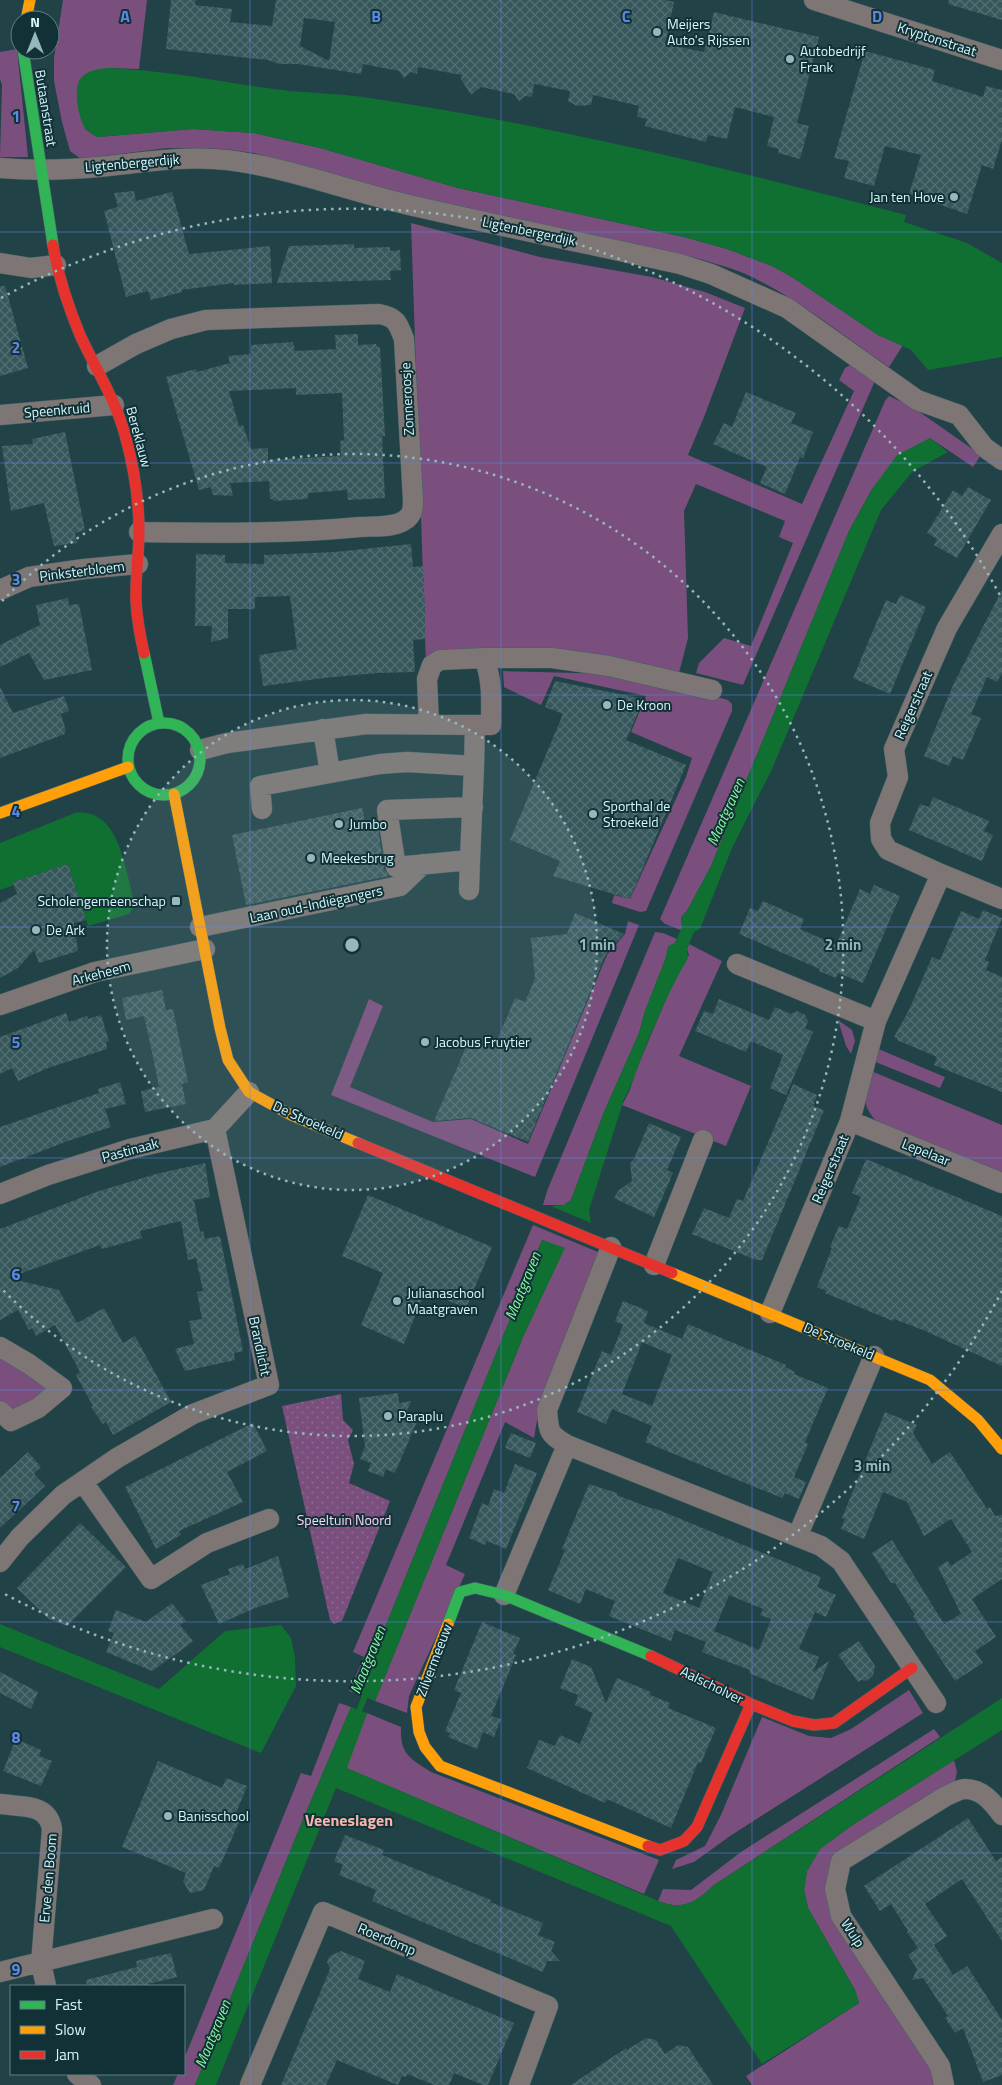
<svg xmlns="http://www.w3.org/2000/svg" width="1002" height="2085" font-family="'Titillium Web',sans-serif">
  <style>
    .grass { fill: #7a4f7d }
    .park { fill: url(#park-dots) }
    .water { fill: #107032 }
    .lines { fill: none; stroke-linecap: round; stroke-linejoin: round }
    .stream { stroke: #107032; stroke-width: 6 }
    .building { fill: url(#building-cross-hatch); fill-rule: evenodd }
    .street-casing { stroke: #446064; stroke-width: 21 }
    .fast-casing { stroke: #446064; stroke-width: 12 }
    .slow-casing { stroke: #446064; stroke-width: 12 }
    .jam-casing { stroke: #446064; stroke-width: 12 }
    .street { stroke: #7e7675; stroke-width: 20 }
    .fast { stroke: #30b455; stroke-width: 11 }
    .slow { stroke: #ff9f0a; stroke-width: 11 }
    .jam { stroke: #e5322d; stroke-width: 11 }
    .grid { fill: none; stroke: #5d89e5; stroke-width: 1; stroke-opacity: 0.55 }
    .ring { fill: none; stroke: #95b8bd; stroke-width: 2.5; stroke-dasharray: 2.5 5 }
    .poi-dot { fill: #95b8bd; stroke: #113136; stroke-width: 2 }
    .labels { text-anchor: middle; stroke-width: 4; stroke-linejoin: round; paint-order: stroke }
    .poi-label { font-size: 14px; fill: #d3f7fc; stroke: #113136; text-anchor: start }
    .street-label { font-size: 14px; fill: #d3f7fc; stroke: #113136 }
    .park-label { font-size: 14px; fill: #fdd5fa; stroke: #113136 }
    .water-label { font-size: 15px; font-style: italic; fill: #86f99b; stroke: #113136 }
    .quarter-label { font-size: 16px; font-weight: bold; fill: #f9b5ac; stroke: #113136 }
    .grid-label { font-size: 16px; text-anchor: middle; font-weight: bold; fill: #5d89e5; stroke: #113136; stroke-width: 4; stroke-linejoin: round; paint-order: stroke }
    .centre { fill: #95b8bd; stroke: #113136; stroke-width: 2.5 }
    .ring-label { font-size: 15px; text-anchor: middle; font-weight: bold; fill: #95b8bd; stroke: #113136; stroke-width: 4; stroke-linejoin: round; paint-order: stroke }
  </style>
  <defs>
    <pattern id="park-dots" width="8" height="8" patternUnits="userSpaceOnUse" patternTransform="scale(1.25)"><rect width="8" height="8" fill="#7a4f7d"/><path d="M2 2h.1M6 6h.1" fill="none" stroke="#8c6990" stroke-width="1.8" stroke-linecap="round"/></pattern>
    <pattern id="building-cross-hatch" width="8" height="8" patternUnits="userSpaceOnUse" patternTransform="scale(1.25)"><rect width="8" height="8" fill="#36575b"/><path d="M0 0l8 8M0 8l8-8" fill="none" stroke="#527073"/></pattern>
  </defs>
  <rect width="100%" height="100%" fill="#214247"/>
  <path class="grass" d="M63,0h84l-8,69 -32,-1 -22,61 13,8 94,-8 62,4 66,15 138,40 226,49 43,12 45,17 20,11 86,58 25,10 -14,22c-48,-32 -95,-72 -148,-95 -16,-6 -32,-10 -48,-15l-269,-58 -170,-46 -30,-4 -57,-1 -86,11 -11,-8 -8,-29 -8,-41v-23z
    M17,49l11,108h-28l2,-72 -2,-6v-27z
    M411,223l129,34 112,20 53,15 40,16 -41,109 -16,38 114,49 52,-113 -15,-11 6,-12 9,-5 18,13 2,7 -131,302 -47,-12 3,-10 25,-25 27,8 42,-103 -14,-6 6,-16 -89,-37 -12,27 4,127 -9,35 -32,-7 -221,-1z
    M889,396l22,10 70,49 -8,12 -43,-29 -58,51 -23,42 -138,335 -23,43 -7,9 1,9 -1,3 -16,-6 -5,-5 225,-518z
    M503,671l113,3 87,19 25,7 4,4v7l-86,200 -6,1 -28,-9 2,-8 16,4 56,-122 6,-19 -61,-26 15,-36 -92,-20 -13,29 -37,-18z
    M628,921l11,4 -104,252 -204,-82 38,-96 14,7 -33,81 83,35 38,-3 57,25 79,-189 18,-21z
    M655,932l8,1 14,6 -12,21 -20,51 -6,22 -35,79 -33,88 -7,5h-21l4,-14z
    M689,944l33,17 -43,95 72,30 -25,60 -104,-41 8,-15 5,-17 37,-88 17,-30 -2,-6z
    M838,1020l14,10 3,11 -4,13 -5,-8z
    M876,1048l69,29 -5,11 -67,-27z
    M871,1071l131,54v48l-124,-50c-19,-20 -12,-27 -7,-52z
    M533,1225l72,30 -66,154 -5,29 -29,-16 -59,143 19,9 -56,122 -2,17 -32,-12 148,-364 41,-89 -22,-8 -184,454 -9,-3 15,-34 -11,-5z
    M0,1354l52,35 -40,24 -12,-10z
    M909,1690l14,23 -193,123 -36,26 -22,7 4,-9 29,-14 16,-31 41,-98 47,19 22,2 20,-9z
    M339,1703l12,4 -47,110 -109,268h-22l5,-11h6v-15l117,-286 10,3z
    M367,1713l34,14c-1,27 8,31 30,45l228,88 -15,34 -298,-126z
    M934,1729l6,8 -226,148c-18,17 -30,26 -56,16l5,-12 28,1 50,-38z
    M954,1760l3,12 -3,14 -118,75 -9,15 2,26 116,183h-193l-6,-9 113,-73 -4,-13 -47,-82 -4,-18 3,-19 13,-22 31,-23z"/>
  <path class="park" d="M341,1394l2,26 10,10 -5,10 6,24 -5,19 41,18 -48,120 -8,3 -4,-4 -48,-214z"/>
  <path class="water" d="M107,68c62,2 122,16 183,23 24,2 49,3 73,6 184,27 364,71 543,118l-2,7 63,21 35,20v94l-74,13 -17,-20 -33,-15 -86,-58 -20,-11 -45,-17 -43,-12 -226,-49 -138,-40 -66,-15 -62,-4 -95,8c-4,-2 -9,-5 -12,-9 -7,-10 -12,-41 -4,-50 7,-8 17,-9 26,-10z
    M930,438l18,14 -36,20 -31,38 -109,259 -40,79 -32,81 -6,3 -7,17 1,9c-18,30 -31,62 -45,95 -6,15 -10,32 -19,46l-35,111 2,13 -40,-17 13,-1 7,-5 33,-88 35,-79 6,-22 20,-51 3,-14 7,-3 7,-16 -1,-9 7,-9 23,-43 138,-335 23,-42 25,-34z
    M75,813c44,-6 50,56 59,87l-1,8 -4,6 -41,12 -20,-62 -55,18 1,3 -14,5v-47z
    M542,1240l23,8 -42,89 -148,364 -17,-7z
    M0,1624l159,65 66,-58 56,-6 10,13 4,20 1,28 -35,67 -261,-106z
    M1002,1698v32l-151,96 -31,23 -13,22 -3,19 4,18 47,82 4,13 -97,61 -91,-138 -335,-138 -120,297h-21l109,-268 47,-110 16,6 -20,55 311,133c26,10 37,1 56,-16z"/>
  <g class="lines">
    <path class="stream" d="M357,1716l10,-25"/>
  </g>
  <path class="building" d="M171,0h25l-1,5 37,4 -2,13 42,4 4,-26h389l9,2 -9,42 39,8 10,-40 105,25 -22,86 12,3 -9,33 -22,-6 1,-4 -12,-3 7,-29 -39,-10 -8,32 -19,-4 -2,7 -61,-16 2,-7 -10,-2 2,-11 -46,-11 -2,10 -14,1 -9,-5 2,-10 -36,-7 -2,13 -7,-1 -6,5 -5,-7 -33,-7 -10,8 -10,-16 1,-4 -44,-8 -1,7 -6,-2 -7,6 -5,-7 -36,-7 -2,10 -63,-10h-19l-11,-4 -102,-11zM304,18l31,4 -6,39 -29,-15z
    M949,0h53v20l-54,-16z
    M865,51l70,19 -3,11 51,16 3,-11 16,4v50l-9,29 -11,-4 -15,49 -58,-20 12,-39 -36,-9 -11,40 -30,-8 5,-17 -15,-3z
    M134,191l2,10 36,-9 17,62 81,-8 2,37 -38,2v-2l-53,7 1,2 -31,8 -3,-9 -22,6 -22,-86 14,-4 -4,-14z
    M354,244v4l36,-1v4l10,-1 1,20 -11,1 1,9 -114,3 12,-37z
    M0,286h5l23,82 -28,8z
    M358,334v11l18,-1 1,3h3l5,89h-3l3,62 -37,2 -1,-10 -38,3 -2,6 -34,2v-2h-3l-1,-18 -39,2 3,13 -20,-1 -2,-8 -12,3 -33,-113 30,-8 1,3 33,-9 -2,-7 23,-2v-9l42,-3 2,9 41,-2 -1,-14zM296,388v7l46,-2 2,47 -4,1 1,15 -73,4v-12l-17,1 -8,-24 -4,1 -10,-35z
    M746,392l50,21 -5,10 22,9 -10,26 -3,-1 -15,37 -25,-11 7,-16 -54,-23 11,-21 8,4z
    M65,432l20,98 -10,3 2,10 -23,3 -10,-43 -33,8 -9,-65 31,-2 -1,-5z
    M968,487l23,13 -34,58 -23,-13 3,-6 -10,-6 26,-43 9,6z
    M411,544l2,23 10,-1 2,43v30l-12,1 2,32 -38,1 -53,5 -61,8 -4,-31 38,-6 -7,-53 -35,1v12h-27v29l-17,4 1,-16h-17l1,-72 29,1v8l39,1v-9l71,-3z
    M1002,590v83l-5,9 -10,-5 -16,37 10,4 -18,42 -10,-4 -4,10 -25,-10 30,-73z
    M900,595l26,12 -36,87 -37,-16 33,-78 10,4z
    M68,598l1,7 10,-1 13,66 -48,10 -15,-27 -29,14v-22l40,-20 -4,-20z
    M555,681l89,18 -18,41 60,25 -56,134 -77,-23 7,-15 -50,-21 53,-126 -18,-7z
    M0,687l13,26 51,-17 5,15 -8,3 5,17h-1v3l-65,24z
    M933,797l56,24 -5,10 9,4 -11,26 -73,-31 11,-26 9,3z
    M362,808l3,14 12,-2 7,49 5,7 -143,29 -14,-70z
    M68,864l18,56 -12,3 4,28 -39,12 -5,-13 -16,18 -18,10v-75l17,-9 -4,-12z
    M874,885l26,11 -37,87 -25,-10 -2,5 -17,-7 1,-2 -81,-35 11,-26 8,3 5,-10 41,18 -4,10 36,16 24,-56 10,5z
    M983,910l19,8 -17,42 4,2 -3,8 16,7v115l-68,-27 3,-8 -40,-17v-2l-3,-1 15,-27 23,-53 8,3 21,-49 18,8z
    M575,913l49,21 -18,20 -78,188 -57,-24 -37,3 35,-81 24,10 22,-52 10,4 10,-23 -4,-41 36,-4z
    M162,990l4,20 7,-1 15,73 -6,2 4,20 -41,8 -4,-21 18,-4 -7,-35 -8,-36 -18,4 -4,-22z
    M719,999l50,21 6,-13 16,7 6,-3 8,4 3,6 -3,7 8,4 -27,63 -16,-7 13,-33 -32,-14 -5,11 -51,-21 9,-20 9,3z
    M66,1013l3,9 18,-6 1,3 13,-4 8,26 -3,1 1,7 -59,19 -30,13 -6,-13 -12,6v-37z
    M120,1082l6,22 -21,5 6,18 -43,14 -68,26v-40l99,-34 -1,-4z
    M793,1084l24,11 -4,11 11,4 -62,150h-6l-64,-26 12,-26 25,10 8,-19 6,2z
    M649,1123l32,14 -14,33 6,3 -19,44 -40,-19 5,-8 13,-9 -2,-18 4,-4z
    M866,1159l136,57v150l-79,-36 -29,-11 -1,2 -68,-28 1,-2 -9,-4 15,-39 -2,-1 9,-21 8,3 14,-32 -9,-4z
    M205,1163l5,34 -16,3 6,32 3,-1 2,8 15,-3 23,115 -9,2 1,7 -50,11 -10,-22 19,-5 -5,-23 13,-2 -5,-27 6,-1 -7,-33 -8,2 -7,-39 -41,10 2,7 -40,11 -2,-4 -92,33 51,12 18,33 27,-15 19,35 12,-7 36,66 -58,33 -7,-13 -3,2 -12,-17 2,-1 -17,-31 4,-3 -25,-47 -19,11 -4,-8 -3,2 -11,-20 -18,10v-91l96,-37 60,-18z
    M368,1195l124,52 -26,61 -41,-17 -21,53 -43,-19 22,-52 -41,-17z
    M623,1301l25,10 -4,12 38,16 6,-15 98,41 -1,2 10,5 -1,2 34,14 -23,54 3,2 -14,33 12,5 -7,17 -14,-6 -3,5 -137,-56 7,-16 -40,-17 -6,15 -29,-12 25,-61 9,4 12,-30 -8,-4zM642,1342l30,13 -20,51 -30,-12z
    M398,1393l1,10 12,-2 -5,13 12,5 -23,54 -9,-4 -3,8 -15,-6 3,-8 -11,-4 5,-13 -6,-48z
    M885,1412l32,13 -4,8 19,31 18,-12 37,57 3,-2 5,9 7,-1v64l-30,20 24,38 -21,14 8,12 -28,18 -42,-65 2,-1 -20,-32h-4l-19,-30 20,-13 52,84 17,-10 -23,-47 10,-6 3,5 21,-14 -21,-33 -27,17 -17,-34 -24,-10 -19,47 -23,-10 4,-10 -3,-1z
    M253,1423l14,28 -40,21 16,30 -64,29 2,4 -25,14 -31,-62z
    M511,1433l25,10 -6,15 -25,-10z
    M28,1452l13,15 -7,7 11,12 -45,42v-50z
    M515,1464l22,9 -31,76 -19,-8 -2,4 -16,-7 13,-35 6,3 6,-17 10,4z
    M589,1484l28,9v2l36,14 1,-1 167,69 -4,10 19,8 -10,22 -11,-5 -16,37 20,8 -6,15 16,-11 -16,39 -64,-27 1,-3 -48,-18 4,-10 -31,-12 -4,11 -62,-25 6,-15 -29,-12 -6,15 -32,-14 17,-40 -3,-1zM678,1558l35,14 -14,36 -36,-15zM729,1595l34,14 -3,6 11,4 -12,31 -45,-19z
    M80,1523l46,44 -59,59 -18,-7 -32,-31z
    M278,1556l11,41 -34,11 -36,16 -18,-39 29,-11 -2,-5 15,-5 2,5z
    M172,1603l14,18 -6,4 13,16 -10,8 -31,22 -46,-19 8,-19 -6,-2 8,-21 30,12z
    M482,1622l38,16 -7,16 3,1 -25,61 10,3 -7,18 -11,-5 -6,17 -29,-12 2,-4 -5,-2 16,-38 -7,-3z
    M859,1641l16,25 -2,10 -7,5 -5,-1 -3,2 -20,-27z
    M572,1659l19,8 15,36 11,-25 34,14 -1,3 20,8 -2,5 48,20 -15,35 -3,-1 -27,66 -64,-29 -2,4 -78,-35 12,-28 16,6 5,-11 20,9 13,-31 -18,-8 3,-10 -18,-7z
    M0,1672l38,20 -7,17 -31,-16z
    M16,1739l25,11 -2,6 13,5 -11,25 -38,-15z
    M158,1761l64,27 4,-10 21,8 -11,27 6,2 -23,53 -5,-2 -10,24 -14,3 -7,-12 3,-8 -64,-26z
    M968,1818l28,43 6,-4v84l-40,-62 -37,25 22,32 -13,9 19,30 14,-9 35,54v55l-19,7 -20,-54 -8,5 -10,-15 3,-2 -25,-38 -11,2 5,-11 -9,-14 10,-7 -11,-16 1,-1 -17,-27 -11,7 -16,-25z
    M345,1835l39,15 -2,5 109,45 -1,2 53,21 -5,12 17,7 -4,9 9,10h-13l-4,11 -171,-71 4,-11 -37,-15 4,-10 -9,-4z
    M341,1951l24,10 -7,18 32,13 7,-18 117,49 -26,62h-5l-29,-12 -5,12h-15l-27,-11 -1,3 -4,-1 -4,9 -61,-25 -11,25h-45l49,-116 -3,-7 3,-6z
    M171,1953l6,24 -29,7 1,2h-62l-1,-6 51,-13 -1,-6z
    M646,2038l10,2 9,14 13,-9 10,2 25,38h-142l55,-37 1,2z"/>
  <g class="lines">
    <defs>
      <path id="street" d="M814,0l188,60
        M0,168c33,3 65,2 98,-1 43,-4 86,-12 129,-7 65,8 127,33 191,47 87,20 175,38 262,57l31,10 76,34 130,92 42,15 25,32 18,13
        M0,263l31,5 25,-3
        M97,366l39,-22 35,-15 35,-9 173,-6c17,3 19,9 25,25l9,161c0,8 0,15 -8,20 -11,8 -31,6 -45,7 -74,7 -147,6 -221,5
        M0,415l114,-10
        M0,590l29,-13 55,-8 54,-5
        M484,658h68l57,8 103,24
        M323,729l7,44 50,-9 27,-2 67,4 1,-40
        M200,750l27,-7 139,-19 125,1c0,-24 2,-44 -7,-67l-44,2 -8,5 -5,14 2,45
        M473,807l-86,3 9,57 74,-7 4,-94
        M262,809l-2,-23 70,-13
        M941,874l61,25
        M469,890l1,-30
        M200,927l200,-41 23,-22
        M737,964l139,57
        M0,1005l95,-33 110,-23
        M850,1121l152,62
        M0,1194l48,-19 82,-26 85,-20 34,-37
        M611,1247l-64,163c2,22 1,24 20,35l254,101 20,15 95,142
        M654,1265l49,-125
        M770,1313l80,-192 26,-100 65,-147 -53,-24 -7,-11 -1,-16 18,-46 -4,-28 53,-121 55,-94
        M0,1347l29,17 33,24 -24,20 -27,13 -11,-10
        M83,1482l68,97 56,-36 62,-24
        M798,1535l76,-179
        M0,1562l20,-25 43,-42 54,-37 76,-44 76,-29 -54,-256
        M504,1595l63,-150
        M0,1804c21,3 48,-1 52,25l-11,134 5,23
        M0,1972l213,-53
        M77,2074l14,11
        M250,2085l73,-173 225,94 -29,79
        M944,2085l-4,-19 -99,-150 -6,-27 6,-28 105,-65c6,-2 13,-7 19,-7 18,0 28,14 37,26"/>
      <path id="fast" d="M23,50l30,195
        M144,653l15,70
        M128 759a36 36 0 1 1 72 0a36 36 0 1 1-72 0Z
        M448,1624l12,-32 15,-4 29,7 147,61"/>
      <path id="slow" d="M26,20l4,-20
        M174,794l46,234 8,32 21,32 42,23 67,28
        M0,813l128,-46
        M672,1273l258,107 48,40 24,29
        M448,1624l-32,83 3,25 6,15 15,19 208,80"/>
      <path id="jam" d="M53,245c5,31 15,61 27,90 15,33 36,65 45,100 9,32 14,65 14,97 0,23 -4,46 -3,69 1,17 4,35 8,52
        M358,1143l314,130
        M651,1656l100,48 42,17 21,4 20,-2 78,-55
        M648,1846l12,4 24,-9 13,-14 54,-123"/>
    </defs>
    <use href="#street" class="street-casing"/>
    <use href="#fast" class="fast-casing"/>
    <use href="#slow" class="slow-casing"/>
    <use href="#jam" class="jam-casing"/>
    <use href="#street" class="street"/>
    <use href="#fast" class="fast"/>
    <use href="#slow" class="slow"/>
    <use href="#jam" class="jam"/>
  </g>
  <path class="grid" d="M250,0v2085M501,0v2085M752,0v2085M0,232h1002M0,463h1002M0,695h1002M0,927h1002M0,1158h1002M0,1390h1002M0,1622h1002M0,1853h1002"/>
  <circle cx="352" cy="945" r="245" fill="#95b8bd" fill-opacity=".12"/>
  <g class="ring">
    <circle cx="352" cy="945" r="245"/>
    <path d="M2 601A491 491 0 1 1 2 1289"/>
    <path d="M1002 1291A736 736 0 0 1 1 1592M1 298A736 736 0 0 1 1002 599"/>
  </g>
  <g class="poi-dot">
    <circle cx="657" cy="32" r="5"/>
    <circle cx="790" cy="59" r="5"/>
    <circle cx="954" cy="197" r="5"/>
    <circle cx="607" cy="705" r="5"/>
    <circle cx="593" cy="814" r="5"/>
    <circle cx="339" cy="824" r="5"/>
    <circle cx="311" cy="858" r="5"/>
    <rect x="171" y="896" width="10" height="10" rx="2.5"/>
    <circle cx="36" cy="930" r="5"/>
    <circle cx="425" cy="1042" r="5"/>
    <circle cx="397" cy="1301" r="5"/>
    <circle cx="388" cy="1416" r="5"/>
    <circle cx="168" cy="1816" r="5"/>
  </g>
  <g class="labels">
    <g class="poi-label">
      <text x="667" y="29">Meijers<tspan x="667" dy="16">Auto's Rijssen</tspan></text>
      <text x="800" y="56">Autobedrijf<tspan x="800" dy="16">Frank</tspan></text>
      <text x="944" y="202" text-anchor="end">Jan ten Hove</text>
      <text x="617" y="710">De Kroon</text>
      <text x="603" y="811">Sporthal de<tspan x="603" dy="16">Stroekeld</tspan></text>
      <text x="349" y="829">Jumbo</text>
      <text x="321" y="863">Meekesbrug</text>
      <text x="166" y="906" text-anchor="end">Scholengemeenschap</text>
      <text x="46" y="935">De Ark</text>
      <text x="435" y="1047">Jacobus Fruytier</text>
      <text x="407" y="1298">Julianaschool<tspan x="407" dy="16">Maatgraven</tspan></text>
      <text x="398" y="1421">Paraplu</text>
      <text x="178" y="1821">Banisschool</text>
    </g>
    <g class="street-label">
      <text transform="translate(937 39) rotate(18)" y="5">Kryptonstraat</text>
      <text transform="translate(46 108) rotate(81)" y="5">Butaanstraat</text>
      <text transform="translate(132 163) rotate(-5)" y="5">Ligtenbergerdijk</text>
      <text transform="translate(529 231) rotate(12)" y="5">Ligtenbergerdijk</text>
      <text transform="translate(407 399) rotate(-93)" y="5">Zonneroosje</text>
      <text transform="translate(57 410) rotate(-5)" y="5">Speenkruid</text>
      <text transform="translate(139 437) rotate(75)" y="5">Bereklauw</text>
      <text transform="translate(82 571) rotate(-7)" y="5">Pinksterbloem</text>
      <text transform="translate(913 705) rotate(-66)" y="5">Reigerstraat</text>
      <text transform="translate(316 904) rotate(-12)" y="5">Laan oud-Indiëgangers</text>
      <text transform="translate(101 973) rotate(-15)" y="5">Arkeheem</text>
      <text transform="translate(308 1120) rotate(24)" y="5">De Stroekeld</text>
      <text transform="translate(130 1150) rotate(-15)" y="5">Pastinaak</text>
      <text transform="translate(926 1152) rotate(22)" y="5">Lepelaar</text>
      <text transform="translate(830 1169) rotate(-67)" y="5">Reigerstraat</text>
      <text transform="translate(839 1341) rotate(23)" y="5">De Stroekeld</text>
      <text transform="translate(260 1346) rotate(78)" y="5">Brandlicht</text>
      <text transform="translate(434 1660) rotate(-69)" y="5">Zilvermeeuw</text>
      <text transform="translate(712 1685) rotate(26)" y="5">Aalscholver</text>
      <text transform="translate(48 1878) rotate(-85)" y="5">Erve den Boom</text>
      <text transform="translate(853 1933) rotate(57)" y="5">Wulp</text>
      <text transform="translate(387 1939) rotate(23)" y="5">Roerdomp</text>
    </g>
    <g class="park-label">
      <text x="344" y="1525">Speeltuin Noord</text>
    </g>
    <g class="water-label">
      <text transform="translate(726 812) rotate(-66)" y="5">Maatgraven</text>
      <text transform="translate(523 1286) rotate(-68)" y="5">Maatgraven</text>
      <text transform="translate(368 1660) rotate(-68)" y="5">Maatgraven</text>
      <text transform="translate(213 2034) rotate(-68)" y="5">Maatgraven</text>
    </g>
    <g class="quarter-label">
      <text x="349" y="1826">Veeneslagen</text>
    </g>
  </g>
  <g class="grid-label">
    <text x="125" y="22">A</text>
    <text x="376" y="22">B</text>
    <text x="626" y="22">C</text>
    <text x="877" y="22">D</text>
    <text x="16" y="122">1</text>
    <text x="16" y="353">2</text>
    <text x="16" y="585">3</text>
    <text x="16" y="817">4</text>
    <text x="16" y="1048">5</text>
    <text x="16" y="1280">6</text>
    <text x="16" y="1512">7</text>
    <text x="16" y="1743">8</text>
    <text x="16" y="1975">9</text>
  </g>
  <circle cx="352" cy="945" r="8" class="centre"/>
  <g class="ring-label">
    <text x="597" y="950">1 min</text>
    <text x="843" y="950">2 min</text>
    <text x="872" y="1471">3 min</text>
  </g>
  <rect x="10" y="1985" width="175" height="90" fill="#113136" stroke="#5f8085"/>
  <rect x="20" y="2001" width="25" height="8" fill="#30b455" stroke="#5f8085"/>
  <text x="55" y="2010" font-size="15" fill="#d3f7fc">Fast</text>
  <rect x="20" y="2026" width="25" height="8" fill="#ff9f0a" stroke="#5f8085"/>
  <text x="55" y="2035" font-size="15" fill="#d3f7fc">Slow</text>
  <rect x="20" y="2051" width="25" height="8" fill="#e5322d" stroke="#5f8085"/>
  <text x="55" y="2060" font-size="15" fill="#d3f7fc">Jam</text>
  <g transform="translate(35 35)"><circle r="24" fill="#113136" stroke="#5f8085"/>
  <path d="M0-4L9 19L0 12L-9 19Z" fill="#95b8bd"/>
  <text y="-8" font-size="14" font-weight="bold" text-anchor="middle" fill="#d3f7fc">N</text>
  </g>
</svg>
